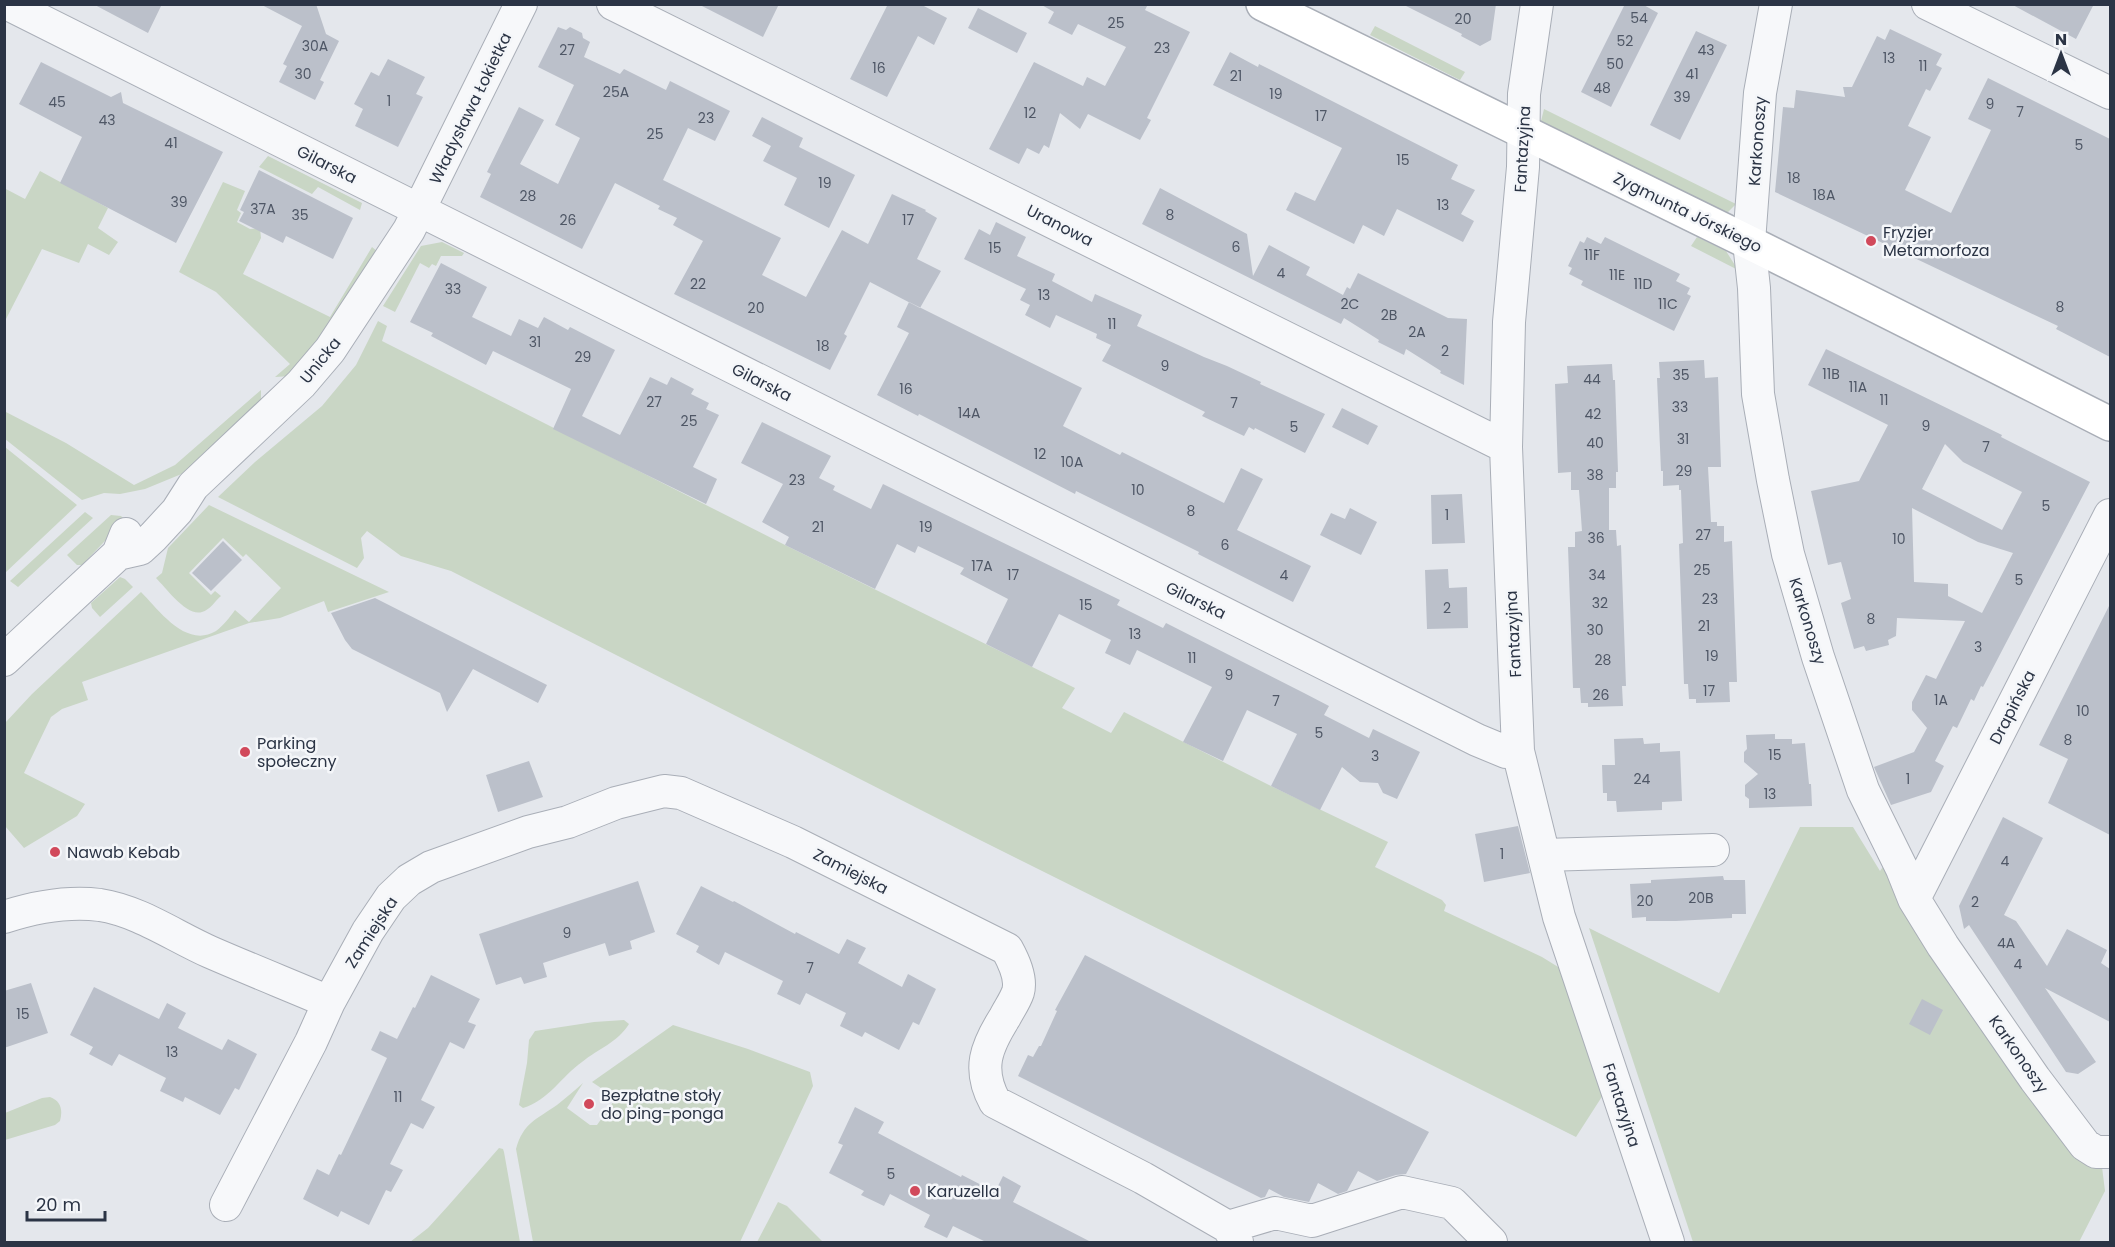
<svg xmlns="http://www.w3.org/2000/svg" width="2115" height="1247" font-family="Poppins,sans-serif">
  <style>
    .green { fill: #c9d6c5 }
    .building { fill: #bbc0ca; fill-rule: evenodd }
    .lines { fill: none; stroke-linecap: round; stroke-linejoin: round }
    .street-casing { stroke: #a9aeb7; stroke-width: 34 }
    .secondary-casing { stroke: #a9aeb7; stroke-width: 36 }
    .street { stroke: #f7f8fa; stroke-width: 32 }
    .secondary { stroke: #fff; stroke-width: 33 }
    .poi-dot { fill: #d1495b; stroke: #f4f6f9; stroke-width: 2 }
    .labels { text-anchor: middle; stroke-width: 5; stroke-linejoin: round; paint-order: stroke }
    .number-label { font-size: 14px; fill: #4f5766 }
    .street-label { font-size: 16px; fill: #2b3445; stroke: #f4f6f9 }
    .poi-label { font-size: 16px; fill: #2b3445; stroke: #f4f6f9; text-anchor: start }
  </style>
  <rect width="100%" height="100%" fill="#e4e7ec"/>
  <path class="green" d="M1375,26l90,46 -5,8 -90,-45z
    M1544,109l192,95 -9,9 -186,-92z
    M268,156l94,47 -2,7 -42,-23 -6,7 -53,-27z
    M40,171l68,37 -10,20 20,14 -9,13 -21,-11 -9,19 -37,-14 -37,72 -1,-133 21,11z
    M223,182l22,9 -8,19 4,3 -4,9 13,7 10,-1 1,10 -18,36 87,43 42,-70 6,5 -37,62 -50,62 -16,1 15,-13 -74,-72 -37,-20z
    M1697,237l29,14 12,19 -47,-24z
    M442,242l22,11 -2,3h-21l-5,10 -4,-2 -3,4 -9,-5 -25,49 -12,-6 38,-60z
    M378,321l9,5 -5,15 403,204 290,143 -13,20 49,25 13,-21 147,74 117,56 -13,25 67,33 4,5 -2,6 98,46 21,13 40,125 -27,42 -602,-300 -523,-266 -50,-15 -34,-25 -6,7 3,20 -7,10 -139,-71 37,-35 67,-56 34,-41z
    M261,390v10l-4,5 -73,68 -39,16 -25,5 -16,-1 -22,7 -77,-61 -1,-28 62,32 68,42 41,-20z
    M5,447l72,58 -72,68z
    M209,505l180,87 -61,20 -4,-11 -44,17 -31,5 -167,59 6,18 -26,9 -11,8 -27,56 61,31 -8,12 -53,32 -19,-22v-103l27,-29 109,-102c18,18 45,57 75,39 7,-5 14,-14 19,-21l14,12 32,-34 -35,-34 -3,3 -20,-19 -34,35 22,22 4,-4 6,5c-6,5 -11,14 -19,16 -15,5 -36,-24 -46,-34l6,-5 6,-25z
    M85,512l8,6 -75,69 -8,-6z
    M111,515l10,1 4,4 -43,45h-5l-10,-10z
    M120,577l5,2 8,8 -33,30 -8,-9 -1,-5z
    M1800,827h53l27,44 5,-7 217,303 3,24 -26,51h-386l-104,-314 130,65z
    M624,1020l5,4c-11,18 -31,25 -47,38 -20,14 -34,39 -59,46l-4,-3 8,-42 2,-23 6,-9 59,-9z
    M673,1025l75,24 62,23 3,14 -73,156h-207l-17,-93c7,-26 21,-30 41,-44 9,-7 18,-15 26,-22l-16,25 23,17h7l19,-27 -24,-16z
    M50,1097c11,4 13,13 10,24l-5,4 -50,15v-27l37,-15z
    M499,1148l4,1 1,3 16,90h-110l18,-14 20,-22z
    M778,1202l9,4 36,36h-66z"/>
  <path class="building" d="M93,4h69l-14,29z
    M260,4h56l10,30 13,7 -19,39 4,2 -9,18 -36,-18 8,-16 -4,-2 19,-38z
    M698,4h81l-16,33z
    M888,4h32l27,14 -13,27 -16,-9 -31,61 -37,-18z
    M1040,4h108l-3,6 45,22 -43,86 4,2 -11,20 -52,-26 -8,15 -20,-16 -11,35 -5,-3 -5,9 -12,-6 -8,16 -30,-15 45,-87 49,24 4,-9 18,9 21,-39 -48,-23 -6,11 -24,-12 6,-11z
    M1402,4h94l-5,36 -11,6 -19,-10 1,-2z
    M1625,4h17l16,9 -47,94 -30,-15z
    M2011,4h83l-18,35z
    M978,8l49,25 -10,20 -49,-25z
    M558,27l8,3 4,-3 12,6 1,5 7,4 -6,15 36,17 4,-5 42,21 4,-9 60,30 -15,30 -27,-13 -25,52 118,58 -19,37 44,22 36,-67 26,14 24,-50 34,16 -1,1 12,7 -20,41 24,12 -21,37 -50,-26 -26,52 3,2 -17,34 -156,-76 29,-53 -30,-16 4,-7 -19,-9 2,-3 -45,-23 -33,66 -102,-52 11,-23 -4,-2 32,-65 25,13 -24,44 38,20 22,-46 -25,-13 19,-40 -36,-18z
    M1890,29l52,25 -6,11 6,3 -12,23 -4,-2 -18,37 23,11 -26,53 46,23 40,-83 -23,-11 20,-41 122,61v218l-54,-28 2,-3 -283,-134 8,-85 11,1 2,-18 49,7 -2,-10h9l25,-51 8,4z
    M1696,31l31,14 -47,95 -30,-15z
    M1230,52l28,15 1,-3 199,101 -7,14 24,11 -14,24 13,7 -11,21 -66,-33 -13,27 -21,-11 -9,19 -68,-34 9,-18 20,9 27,-53 -129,-63z
    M388,59l37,18 -9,17 7,3 -25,50 -43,-21 8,-17 -9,-5 17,-32 8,4z
    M41,62l70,35 10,-5 2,11 100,49 -47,91 -116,-60 22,-46 -63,-33z
    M762,117l41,21 -4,9 56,28 -26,53 -45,-23 13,-27 -34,-17 8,-15 -19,-10z
    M259,170l94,48 -20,41 -47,-23 -3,7 -44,-22 5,-9 -4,-2z
    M1160,188l87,46 6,42 16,-31 41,22 -4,8 37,20 4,-8 3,2 8,-16 90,45 19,1 -3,66 -24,-12 1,-2 -35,-22 -2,6 -26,-13 1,-2 -35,-22 -3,6 -199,-100z
    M996,222l30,15 -9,19 38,18 -3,7 40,21 3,-8 47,21 -5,11 67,31 23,9 34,16 -1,2 65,30 -20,39 -50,-25 -1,2 -5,-3 -5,9 -42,-20 3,-4 -103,-51 9,-16 -15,-7 1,-4 -41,-19 -6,13 -25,-13 5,-10 -10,-5 6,-11 -62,-30 15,-30 11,6z
    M1587,237l14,7 4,-7 75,37 -4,7 14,7 -3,6 4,2 -17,35 -93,-46 2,-4 -14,-7 3,-6 -4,-2 12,-25 4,2z
    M441,263l46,24 -15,30 39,19 8,-17 19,9 6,-11 24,13 2,-3 45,23 -33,66 38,19 30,-58 17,8 4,-8 23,12 -3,5 18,9 -3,6 13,6 -26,52 24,12 -11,25 -153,-75 18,-40 -78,-38 -7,14 -55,-29 2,-3 -23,-11z
    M909,302l173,86 -19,38 57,29 2,-3 102,51 17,-35 22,11 -26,51 74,36 -18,36 -95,-48 1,-2 -46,-23 -77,-38 -1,3 -156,-80 -1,2 -41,-21 32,-62 -12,-6z
    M1826,349l176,86 -1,2 89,45 -107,205 -2,-1 -7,15 -3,-2 -14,29 -4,-2 -18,35 9,5 -13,26 -40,13 -17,-38 40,-15 13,-24 -15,-18v-8l14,-27 10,4 29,-58 -68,-3 -1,18 -8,4 1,5 -23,6 -2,-5 -10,3 -13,-46 10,-4 -10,-37 -13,3 -17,-74 48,-10 29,-56 -80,-40zM1945,444l18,18 59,30 -20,38 -80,-41zM1912,508l66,34 35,11 -31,60 -34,-17v-12l-34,-2z
    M1704,360l1,18 13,-1 3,90h-13l3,55h6v4h7v16l8,-1 5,141h-8l1,20 -34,1v-4h-7l-1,-15h-4l-5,-140 4,-1 -2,-53h-2v-5l-16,1v-15h-2l-4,-93h3l-1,-16z
    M1612,364l1,16h2l3,92h-2v16h-7v42h7l1,16 4,-1 5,141h-4l1,20 -35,1v-4h-7l-1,-15h-7l-5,-141h7v-15l7,-1 -3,-41h-8v-18l-13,1 -3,-89 13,-1 -1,-17z
    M1342,408l36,18 -10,19 -36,-18z
    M762,422l69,34 -12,22 16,8 -2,4 38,19 12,-25 237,116 -3,5 46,23 3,-5 138,70 25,13 -5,9 45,23 4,-9 47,23 -23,47 -14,-6 -5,-10 -18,-1 -18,-15 -22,43 -49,-24 26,-52 -50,-24 -24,51 -40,-19 29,-55 -75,-37 -7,15 -25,-12 6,-13 -52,-26 -27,53 -46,-23 22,-45 -48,-25 4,-6 -46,-22 -3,7 -18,-9 -22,45 -90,-44 4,-8 -27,-15 21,-38 -42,-21z
    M1462,494l3,49 -33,1 -1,-49z
    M1350,508l27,14 -16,33 -41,-20 11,-22 14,6z
    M223,541l19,19 -31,31 -19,-18z
    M1448,569l1,19 18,-1 1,41 -41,1 -2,-59z
    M375,598l172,87 -9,18 -65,-34 -26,43 -7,-19 -88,-44 -7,-9 -14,-27z
    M2110,604v231l-62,-32 20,-44 -29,-14z
    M1775,734v5h17v5l13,-1 4,41h2l1,22 -63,2v-9l-4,-3v-11l13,-11 -14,-12v-10l3,-3 -1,-14z
    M1643,738l1,6 16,-1v9l20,-1 2,50 -20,1v8l-45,2 -1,-11h-9v-8h-4l-1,-28h13l-1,-26z
    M529,761l14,36 -45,15 -12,-37z
    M2003,817l40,21 -39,77 12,6 31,45 20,-37 40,21 -6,13 9,6v53l-65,-34 51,74 -18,12 -12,-2 -97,-147 -5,4 -5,-23z
    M1518,826l12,47 -46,9 -9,-48z
    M1723,876l1,4h21l1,34h-14v4l-56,3h-30v-4l-14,1 -2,-34 21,-1v-3z
    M638,881l17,51 -25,9 2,8 -23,7 -4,-13 -62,20 4,14 -23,7 -3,-7 -25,8 -17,-51z
    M701,886l32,16 1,-1 61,33 1,-2 43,22 8,-15 19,9 -8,15 44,24 6,-13 28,15 -17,36 -6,-3 -14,28 -34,-18 -3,5 -22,-11 6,-13 -40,-20 -6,12 -23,-11 6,-13 -58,-29 -6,13 -23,-13 3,-6 -23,-12z
    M1085,955l344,177 -23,42 -10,1 -19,6 -19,-10 -11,20 -9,3 -20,-11 -9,19 -25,-5 -15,-8 -4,8 -4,1 -243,-122 10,-21 5,2 6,-11h2l16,-35 -2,-1z
    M431,975l49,24 -12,23 8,3 -12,24 -14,-7 -29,58 14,7 -12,22 -12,-6 -21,41 13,6 -12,22 -5,-2 -17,35 -28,-14 -3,6 -35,-18 14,-30 12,6 10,-21 2,1 30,-63 16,-34 -16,-8 9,-19 17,8 16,-32 2,1z
    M31,983l17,50 -44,15v-57z
    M94,987l65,32 8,-16 19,10 -8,15 44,22 6,-11 29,15 -18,36 -4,-2 -15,27 -35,-18 -2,5 -23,-11 6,-13 -47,-24 -7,12 -23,-12 4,-7 -23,-12z
    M1922,999l21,11 -13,25 -21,-11z
    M855,1107l29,15 -6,11 83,44 1,-2 33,17 8,-16 18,10 -8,16 78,40h-105l-33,-16 -6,12 -23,-11 6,-12 -40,-21 -6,12 -23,-11 3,-4 -35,-18 14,-28 -5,-2z"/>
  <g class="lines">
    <defs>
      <path id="street" d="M8,4l1469,736 29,12 12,-1
        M613,4c298,148 595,297 893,443
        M1537,4l-13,90 -1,73 -14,155 -3,125 12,304 41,166 109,325
        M1776,4l-16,89 -11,149 5,46 4,106 15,86 15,74 30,103 45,133 39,79 12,30 29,47 92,133 50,66 11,7h13
        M1928,4l182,89
        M118,554l22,-5 13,-12 24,-26 16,-25 108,-102 29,-34 79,-120 112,-226
        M4,660l114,-106 8,-20
        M1544,855l169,-5
        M1914,899l196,-384
        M4,917c31,-10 64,-16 96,-12 39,6 74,31 110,47 39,17 79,33 119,50l39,-71 23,-34 18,-17 22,-13 97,-35 40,-10 48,-19 48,-12 17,2 112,49 214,107c6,11 15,29 11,43 -3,9 -9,17 -13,25 -19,30 -28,52 -10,85l148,76 85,49 9,15
        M226,1205l85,-163 18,-40
        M1228,1227l47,-14 37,8 90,-29 50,11 39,39"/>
      <path id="secondary" d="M1263,4c162,81 325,159 487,239 120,59 240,120 360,181"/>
    </defs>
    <use href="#street" class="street-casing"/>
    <use href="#secondary" class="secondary-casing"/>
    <use href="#street" class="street"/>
    <use href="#secondary" class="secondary"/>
  </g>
  <g class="poi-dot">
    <circle cx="1871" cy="241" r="6"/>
    <circle cx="245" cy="752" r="6"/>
    <circle cx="55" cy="852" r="6"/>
    <circle cx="589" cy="1104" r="6"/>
    <circle cx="915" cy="1191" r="6"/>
  </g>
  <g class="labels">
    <g class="number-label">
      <text x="1639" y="23">54</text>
      <text x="1463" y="24">20</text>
      <text x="1116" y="28">25</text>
      <text x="1625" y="46">52</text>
      <text x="315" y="51">30A</text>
      <text x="1162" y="53">23</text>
      <text x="567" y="55">27</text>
      <text x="1706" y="55">43</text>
      <text x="1889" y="63">13</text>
      <text x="1615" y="69">50</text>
      <text x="1923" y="71">11</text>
      <text x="879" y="73">16</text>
      <text x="303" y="79">30</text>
      <text x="1692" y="79">41</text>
      <text x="1236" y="81">21</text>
      <text x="1602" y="93">48</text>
      <text x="616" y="97">25A</text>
      <text x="1276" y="99">19</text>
      <text x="1682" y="102">39</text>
      <text x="389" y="106">1</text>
      <text x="57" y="107">45</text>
      <text x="1990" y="109">9</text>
      <text x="2020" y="117">7</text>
      <text x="1030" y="118">12</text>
      <text x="1321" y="121">17</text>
      <text x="706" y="123">23</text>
      <text x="107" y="125">43</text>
      <text x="655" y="139">25</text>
      <text x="171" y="148">41</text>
      <text x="2079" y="150">5</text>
      <text x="1403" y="165">15</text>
      <text x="1794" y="183">18</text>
      <text x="825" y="188">19</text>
      <text x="1824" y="200">18A</text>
      <text x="528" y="201">28</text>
      <text x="179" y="207">39</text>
      <text x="1443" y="210">13</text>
      <text x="263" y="214">37A</text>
      <text x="300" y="220">35</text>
      <text x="1170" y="220">8</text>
      <text x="568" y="225">26</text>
      <text x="908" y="225">17</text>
      <text x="1236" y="252">6</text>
      <text x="995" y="253">15</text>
      <text x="1592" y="260">11F</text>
      <text x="1281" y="278">4</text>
      <text x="1617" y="280">11E</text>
      <text x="698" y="289">22</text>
      <text x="1643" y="289">11D</text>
      <text x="453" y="294">33</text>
      <text x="1044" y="300">13</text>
      <text x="1350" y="309">2C</text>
      <text x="1668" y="309">11C</text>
      <text x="2060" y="312">8</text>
      <text x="756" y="313">20</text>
      <text x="1389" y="320">2B</text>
      <text x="1112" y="329">11</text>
      <text x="1417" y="337">2A</text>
      <text x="535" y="347">31</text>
      <text x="823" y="351">18</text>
      <text x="1445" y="356">2</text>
      <text x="583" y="362">29</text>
      <text x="1165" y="371">9</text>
      <text x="1831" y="379">11B</text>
      <text x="1681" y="380">35</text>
      <text x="1592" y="384">44</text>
      <text x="1858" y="392">11A</text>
      <text x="906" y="394">16</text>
      <text x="1884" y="405">11</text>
      <text x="654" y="407">27</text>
      <text x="1234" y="408">7</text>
      <text x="1680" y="412">33</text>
      <text x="969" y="418">14A</text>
      <text x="1593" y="419">42</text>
      <text x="689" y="426">25</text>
      <text x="1926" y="431">9</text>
      <text x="1294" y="432">5</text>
      <text x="1683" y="444">31</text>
      <text x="1595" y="448">40</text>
      <text x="1986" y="452">7</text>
      <text x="1040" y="459">12</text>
      <text x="1072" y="467">10A</text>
      <text x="1684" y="476">29</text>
      <text x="1595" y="480">38</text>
      <text x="797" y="485">23</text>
      <text x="1138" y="495">10</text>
      <text x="2046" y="511">5</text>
      <text x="1191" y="516">8</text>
      <text x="1447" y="520">1</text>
      <text x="818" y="532">21</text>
      <text x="926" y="532">19</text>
      <text x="1703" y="540">27</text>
      <text x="1596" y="543">36</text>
      <text x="1899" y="544">10</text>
      <text x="1225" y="550">6</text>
      <text x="982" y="571">17A</text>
      <text x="1702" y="575">25</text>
      <text x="1013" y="580">17</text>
      <text x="1284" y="580">4</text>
      <text x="1597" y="580">34</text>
      <text x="2019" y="585">5</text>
      <text x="1710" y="604">23</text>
      <text x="1600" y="608">32</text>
      <text x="1086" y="610">15</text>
      <text x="1447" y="613">2</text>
      <text x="1871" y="624">8</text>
      <text x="1704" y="631">21</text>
      <text x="1595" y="635">30</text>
      <text x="1135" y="639">13</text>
      <text x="1978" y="652">3</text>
      <text x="1712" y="661">19</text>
      <text x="1192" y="663">11</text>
      <text x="1603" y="665">28</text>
      <text x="1229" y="680">9</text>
      <text x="1709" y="696">17</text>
      <text x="1601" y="700">26</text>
      <text x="1941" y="705">1A</text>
      <text x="1276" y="706">7</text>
      <text x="2083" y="716">10</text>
      <text x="1319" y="738">5</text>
      <text x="2068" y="745">8</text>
      <text x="1775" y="760">15</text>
      <text x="1375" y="761">3</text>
      <text x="1642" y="784">24</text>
      <text x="1908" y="784">1</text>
      <text x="1770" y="799">13</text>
      <text x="1502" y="859">1</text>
      <text x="2005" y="866">4</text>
      <text x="1701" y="903">20B</text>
      <text x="1645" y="906">20</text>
      <text x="1975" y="907">2</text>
      <text x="567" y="938">9</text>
      <text x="2006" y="948">4A</text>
      <text x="2018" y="969">4</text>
      <text x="810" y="973">7</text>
      <text x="23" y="1019">15</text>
      <text x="172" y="1057">13</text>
      <text x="398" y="1102">11</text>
      <text x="891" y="1179">5</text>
    </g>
    <g class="street-label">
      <text transform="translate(470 108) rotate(-64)" y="6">Władysława Łokietka</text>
      <text transform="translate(1757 141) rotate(-86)" y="6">Karkonoszy</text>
      <text transform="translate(1522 149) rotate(-87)" y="6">Fantazyjna</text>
      <text transform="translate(327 164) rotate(27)" y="6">Gilarska</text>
      <text transform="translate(1688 212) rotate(26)" y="6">Zygmunta Jórskiego</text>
      <text transform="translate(1060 225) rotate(27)" y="6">Uranowa</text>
      <text transform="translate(320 360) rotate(-51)" y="6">Unicka</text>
      <text transform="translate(762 382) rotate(27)" y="6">Gilarska</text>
      <text transform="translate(1196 600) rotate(26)" y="6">Gilarska</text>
      <text transform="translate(1808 621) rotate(73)" y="6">Karkonoszy</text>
      <text transform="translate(1513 634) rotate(-93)" y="6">Fantazyjna</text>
      <text transform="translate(2012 707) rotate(-63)" y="6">Drapińska</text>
      <text transform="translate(851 871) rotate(27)" y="6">Zamiejska</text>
      <text transform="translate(371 932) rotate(-57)" y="6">Zamiejska</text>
      <text transform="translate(2019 1054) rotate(55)" y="6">Karkonoszy</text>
      <text transform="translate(1622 1105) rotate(72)" y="6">Fantazyjna</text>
    </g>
    <g class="poi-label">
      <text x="1883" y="238">Fryzjer<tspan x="1883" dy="18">Metamorfoza</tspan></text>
      <text x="257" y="749">Parking<tspan x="257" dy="18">społeczny</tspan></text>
      <text x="67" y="858">Nawab Kebab</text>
      <text x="601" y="1101">Bezpłatne stoły<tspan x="601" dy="18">do ping-ponga</tspan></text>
      <text x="927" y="1197">Karuzella</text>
    </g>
  </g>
  <rect width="2115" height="1247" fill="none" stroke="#2b3445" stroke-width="12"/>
  <g transform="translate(2061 54)" stroke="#f4f6f9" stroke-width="4.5" paint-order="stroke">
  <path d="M0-4.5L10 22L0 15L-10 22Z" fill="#2b3445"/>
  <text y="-9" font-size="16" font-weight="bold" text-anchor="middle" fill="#2b3445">N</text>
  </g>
  <path d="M27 1211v9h78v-9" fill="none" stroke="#2b3445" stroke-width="3"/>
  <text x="36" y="1211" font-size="18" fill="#2b3445" stroke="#f4f6f9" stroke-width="4.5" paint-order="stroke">20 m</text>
</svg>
